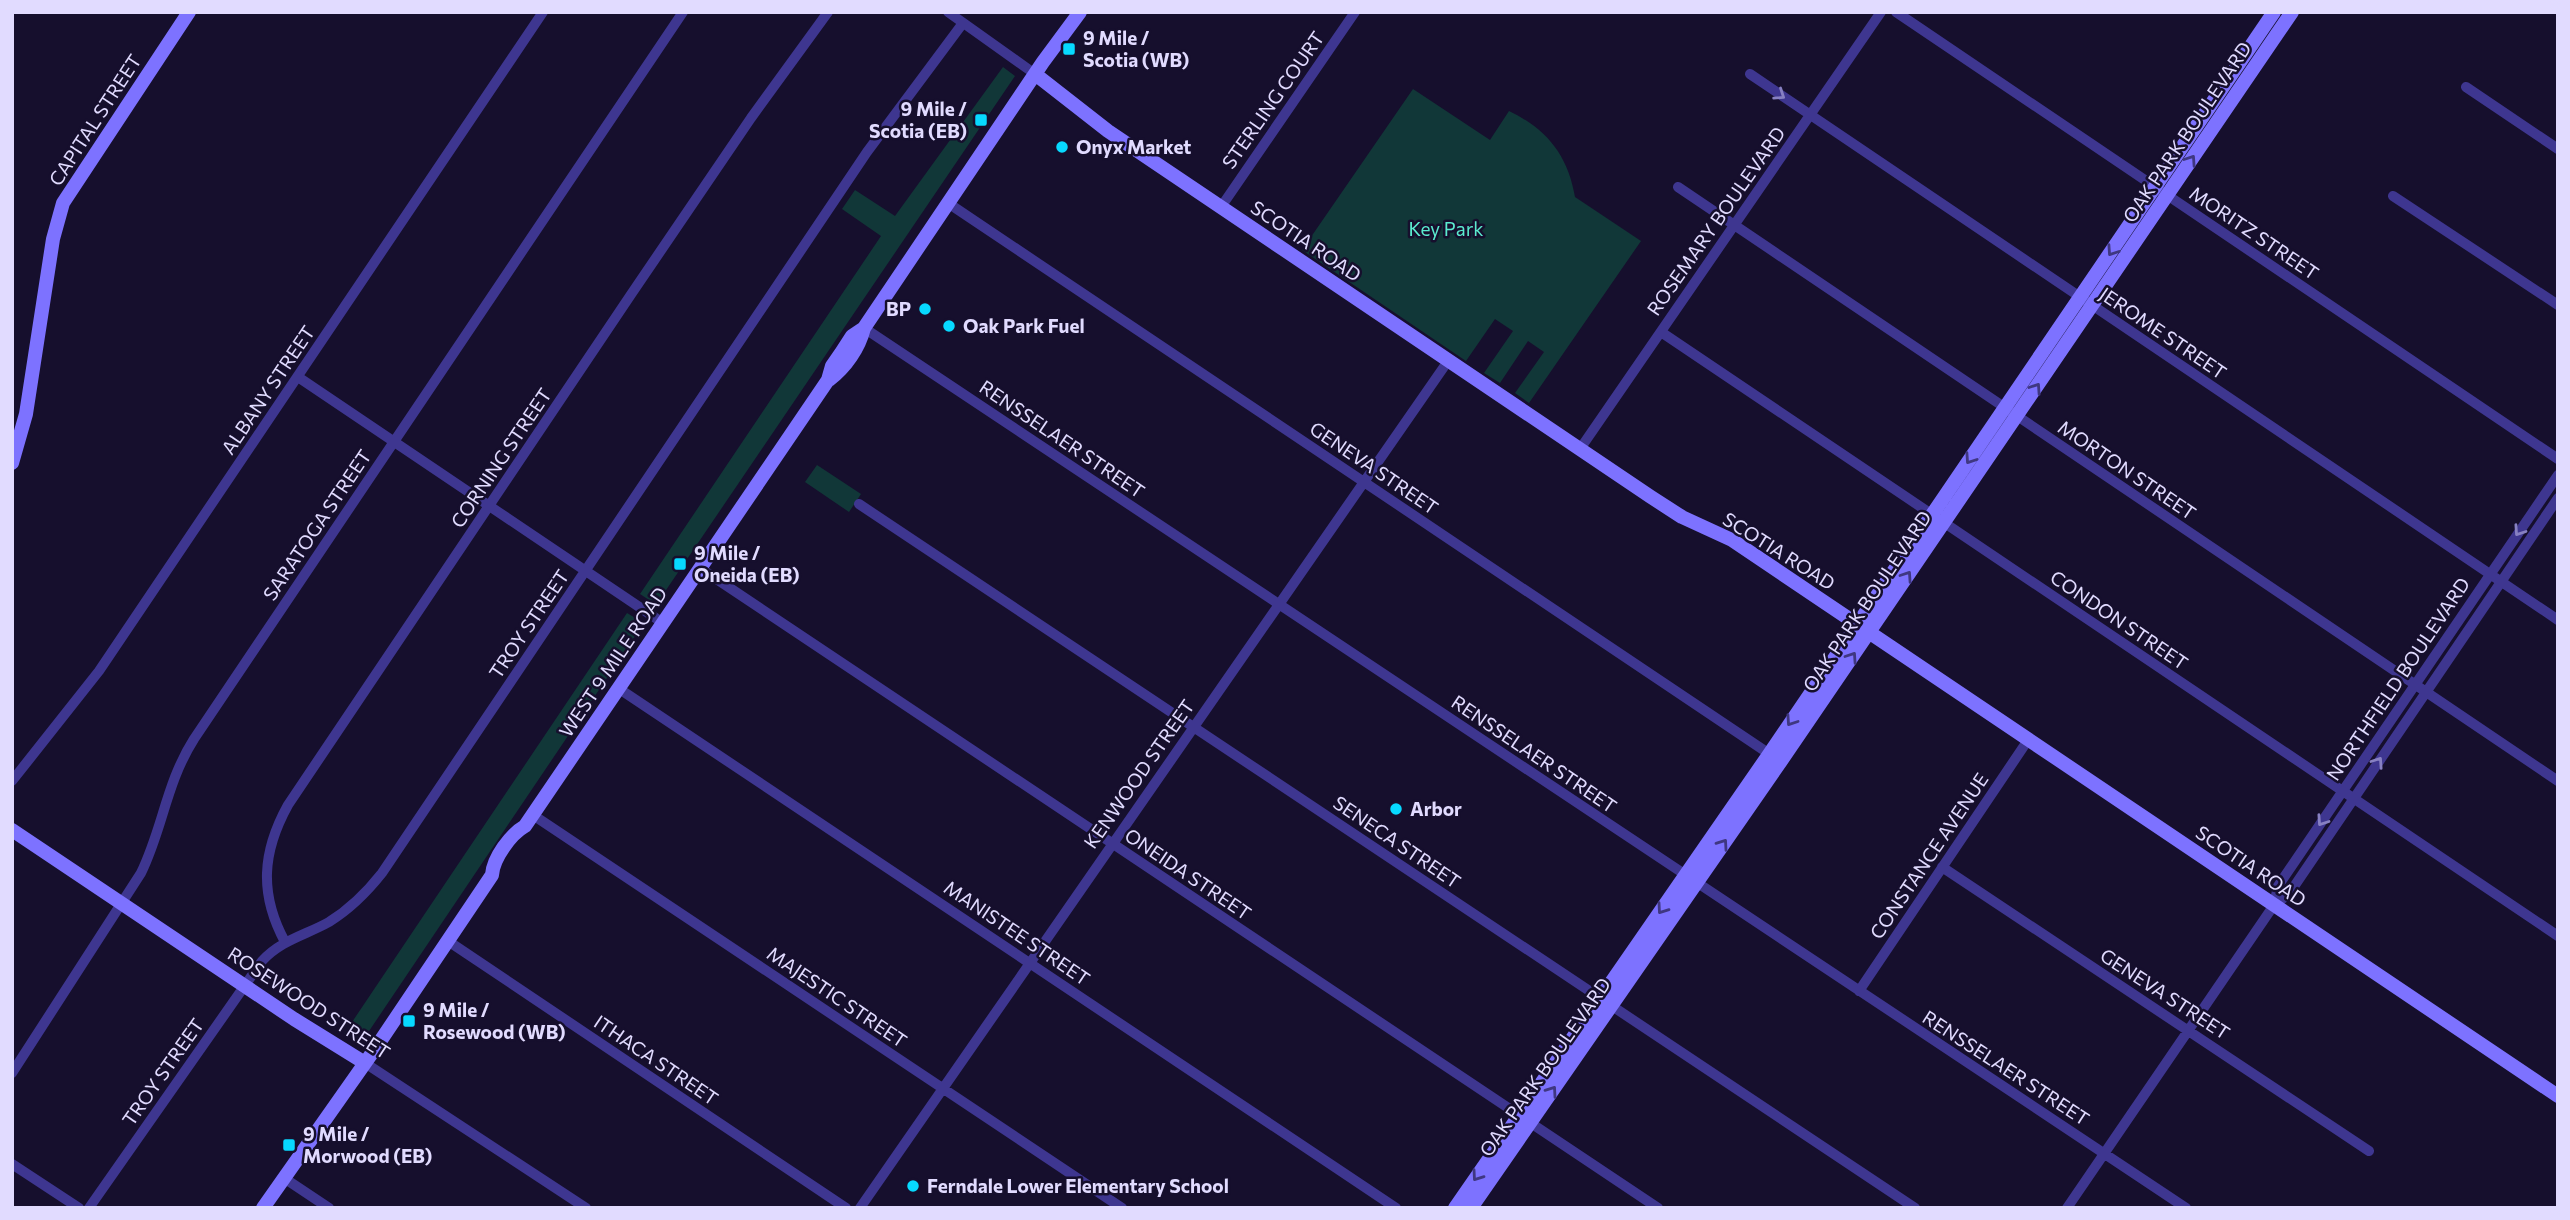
<svg xmlns="http://www.w3.org/2000/svg" width="2570" height="1220" font-family="Commissioner,sans-serif">
  <style>
    .green { fill: #113738 }
    .lines { fill: none; stroke-linecap: round; stroke-linejoin: round }
    .street { stroke: #3e3690; stroke-width: 10 }
    .secondary { stroke: #7d72ff; stroke-width: 14 }
    .oneway { stroke: #8780c2 }
    .oneway2 { stroke: #3f3781 }
    .poi-dot { fill: #07d9ff; stroke: #160f2d; stroke-width: 2.5 }
    .labels { text-anchor: middle; stroke-width: 5; stroke-linejoin: round; paint-order: stroke }
    .poi-label { font-size: 19px; font-weight: bold; fill: #e1dbff; stroke: #160f2d; text-anchor: start }
    .street-label { font-size: 19px; fill: #e1dbff; stroke: #160f2d }
    .park-label { font-size: 19px; fill: #5bebcf; stroke: #160f2d }
  </style>
  <rect width="100%" height="100%" fill="#160f2d"/>
  <path class="green" d="M1003,67l12,9 -353,520 -10,6 -12,-8 241,-358 -39,-27 13,-19 40,26z
    M1413,89l77,51 19,-29c38,18 59,45 66,86l66,44 -112,162 -14,-10 29,-41 -16,-11 -28,42 -16,-10 29,-42 -18,-12 -29,42 -164,-111z
    M817,465l44,29 -12,18 -44,-30z
    M627,613l15,9v4l-279,414 -4,2 -15,-8z"/>
  <g class="lines">
    <path class="street" d="M948,12l87,62
      M1896,12l662,447
      M1750,74l808,546
      M2466,87l92,62
      M1678,187l880,594
      M2393,196l165,109
      M948,203l826,554
      M1221,207l134,-195
      M864,328l1322,880
      M1661,332l897,604
      M298,377l365,246
      M1580,449l301,-437
      M2558,475l-280,411 -4,19 15,-11 269,-396
      M859,504l1056,704
      M700,568l958,640
      M618,688l778,520
      M12,781l87,-110 444,-659
      M533,815l589,393
      M1942,867l427,284
      M448,941l398,267
      M285,942c-26,-48 -23,-90 3,-137l344,-512 119,-175 77,-106
      M1859,991l169,-251
      M365,1063l221,145
      M12,1073l129,-200c22,-45 25,-90 53,-134l489,-727
      M12,1164l67,44
      M284,1178l45,30
      M89,1208l173,-247c19,-21 44,-26 67,-39 21,-13 38,-30 53,-49l485,-721 96,-129
      M860,1208l588,-847
      M2067,1208l207,-303"/>
    <path class="secondary" d="M1035,74l73,57 543,366 31,20 50,23 826,556
      M829,380c17,-13 30,-32 35,-52
      M12,463l14,-49 27,-175 10,-36 126,-191
      M12,830l282,189 71,44
      M263,1208l114,-162 115,-171c1,-17 19,-41 33,-49l303,-446 4,-14 9,-13 11,-17 12,-8 179,-266 37,-50
      M1455,1208l315,-455 504,-741
      M1471,1208l310,-447 511,-749"/>
  </g>
  <defs><path id="oneway-chevron" d="M-2-3.5L2.5 0L-2 3.5" fill="none" stroke-width="1.6" stroke-linecap="round" stroke-linejoin="round" transform="scale(1.75)"/></defs>
  <g class="oneway">
    <use href="#oneway-chevron" transform="translate(1780 95) rotate(34)"/>
    <use href="#oneway-chevron" transform="translate(2519 531) rotate(124)"/>
    <use href="#oneway-chevron" transform="translate(2378 762) rotate(-56)"/>
    <use href="#oneway-chevron" transform="translate(2322 821) rotate(124)"/>
  </g>
  <g class="oneway2">
    <use href="#oneway-chevron" transform="translate(2191 160) rotate(-56)"/>
    <use href="#oneway-chevron" transform="translate(2112 251) rotate(124)"/>
    <use href="#oneway-chevron" transform="translate(2036 388) rotate(-56)"/>
    <use href="#oneway-chevron" transform="translate(1970 459) rotate(124)"/>
    <use href="#oneway-chevron" transform="translate(1907 576) rotate(-56)"/>
    <use href="#oneway-chevron" transform="translate(1852 657) rotate(-56)"/>
    <use href="#oneway-chevron" transform="translate(1791 721) rotate(124)"/>
    <use href="#oneway-chevron" transform="translate(1723 844) rotate(-55)"/>
    <use href="#oneway-chevron" transform="translate(1662 909) rotate(125)"/>
    <use href="#oneway-chevron" transform="translate(1552 1091) rotate(-55)"/>
    <use href="#oneway-chevron" transform="translate(1477 1176) rotate(125)"/>
  </g>
  <g class="poi-dot">
    <rect x="1062" y="42" width="14" height="14" rx="3.5"/>
    <rect x="974" y="113" width="14" height="14" rx="3.5"/>
    <circle cx="1062" cy="147" r="7"/>
    <circle cx="925" cy="309" r="7"/>
    <circle cx="949" cy="326" r="7"/>
    <rect x="673" y="557" width="14" height="14" rx="3.5"/>
    <circle cx="1396" cy="809" r="7"/>
    <rect x="402" y="1014" width="14" height="14" rx="3.5"/>
    <rect x="282" y="1138" width="14" height="14" rx="3.5"/>
    <circle cx="913" cy="1186" r="7"/>
  </g>
  <g class="labels">
    <g class="poi-label">
      <text x="1083" y="45">9 Mile /<tspan x="1083" dy="22">Scotia (WB)</tspan></text>
      <text x="967" y="116" text-anchor="end">9 Mile /<tspan x="967" dy="22">Scotia (EB)</tspan></text>
      <text x="1076" y="154">Onyx Market</text>
      <text x="911" y="316" text-anchor="end">BP</text>
      <text x="963" y="333">Oak Park Fuel</text>
      <text x="694" y="560">9 Mile /<tspan x="694" dy="22">Oneida (EB)</tspan></text>
      <text x="1410" y="816">Arbor</text>
      <text x="423" y="1017">9 Mile /<tspan x="423" dy="22">Rosewood (WB)</tspan></text>
      <text x="303" y="1141">9 Mile /<tspan x="303" dy="22">Morwood (EB)</tspan></text>
      <text x="927" y="1193">Ferndale Lower Elementary School</text>
    </g>
    <g class="street-label">
      <text transform="translate(1273 100) rotate(-55)" y="7">STERLING COURT</text>
      <text transform="translate(95 120) rotate(-57)" y="7">CAPITAL STREET</text>
      <text transform="translate(2187 132) rotate(-56)" y="7">OAK PARK BOULEVARD</text>
      <text transform="translate(1716 221) rotate(-55)" y="7">ROSEMARY BOULEVARD</text>
      <text transform="translate(2254 233) rotate(34)" y="7">MORITZ STREET</text>
      <text transform="translate(1306 241) rotate(34)" y="7">SCOTIA ROAD</text>
      <text transform="translate(2163 333) rotate(34)" y="7">JEROME STREET</text>
      <text transform="translate(268 390) rotate(-56)" y="7">ALBANY STREET</text>
      <text transform="translate(1062 439) rotate(34)" y="7">RENSSELAER STREET</text>
      <text transform="translate(501 458) rotate(-56)" y="7">CORNING STREET</text>
      <text transform="translate(1374 468) rotate(34)" y="7">GENEVA STREET</text>
      <text transform="translate(2127 470) rotate(34)" y="7">MORTON STREET</text>
      <text transform="translate(317 525) rotate(-56)" y="7">SARATOGA STREET</text>
      <text transform="translate(1779 551) rotate(32)" y="7">SCOTIA ROAD</text>
      <text transform="translate(1867 601) rotate(-56)" y="7">OAK PARK BOULEVARD</text>
      <text transform="translate(2119 620) rotate(34)" y="7">CONDON STREET</text>
      <text transform="translate(529 624) rotate(-56)" y="7">TROY STREET</text>
      <text transform="translate(613 662) rotate(-56)" y="7">WEST 9 MILE ROAD</text>
      <text transform="translate(2398 679) rotate(-56)" y="7">NORTHFIELD BOULEVARD</text>
      <text transform="translate(1534 754) rotate(34)" y="7">RENSSELAER STREET</text>
      <text transform="translate(1139 774) rotate(-55)" y="7">KENWOOD STREET</text>
      <text transform="translate(1397 842) rotate(34)" y="7">SENECA STREET</text>
      <text transform="translate(1929 856) rotate(-56)" y="7">CONSTANCE AVENUE</text>
      <text transform="translate(2251 866) rotate(34)" y="7">SCOTIA ROAD</text>
      <text transform="translate(1188 874) rotate(34)" y="7">ONEIDA STREET</text>
      <text transform="translate(1017 933) rotate(34)" y="7">MANISTEE STREET</text>
      <text transform="translate(2165 994) rotate(33)" y="7">GENEVA STREET</text>
      <text transform="translate(837 997) rotate(34)" y="7">MAJESTIC STREET</text>
      <text transform="translate(309 1003) rotate(33)" y="7">ROSEWOOD STREET</text>
      <text transform="translate(656 1060) rotate(34)" y="7">ITHACA STREET</text>
      <text transform="translate(1545 1067) rotate(-55)" y="7">OAK PARK BOULEVARD</text>
      <text transform="translate(2006 1068) rotate(33)" y="7">RENSSELAER STREET</text>
      <text transform="translate(163 1072) rotate(-55)" y="7">TROY STREET</text>
    </g>
    <g class="park-label">
      <text x="1446" y="236">Key Park</text>
    </g>
  </g>
  <rect width="2570" height="1220" fill="none" stroke="#e1dbff" stroke-width="28"/>
</svg>
